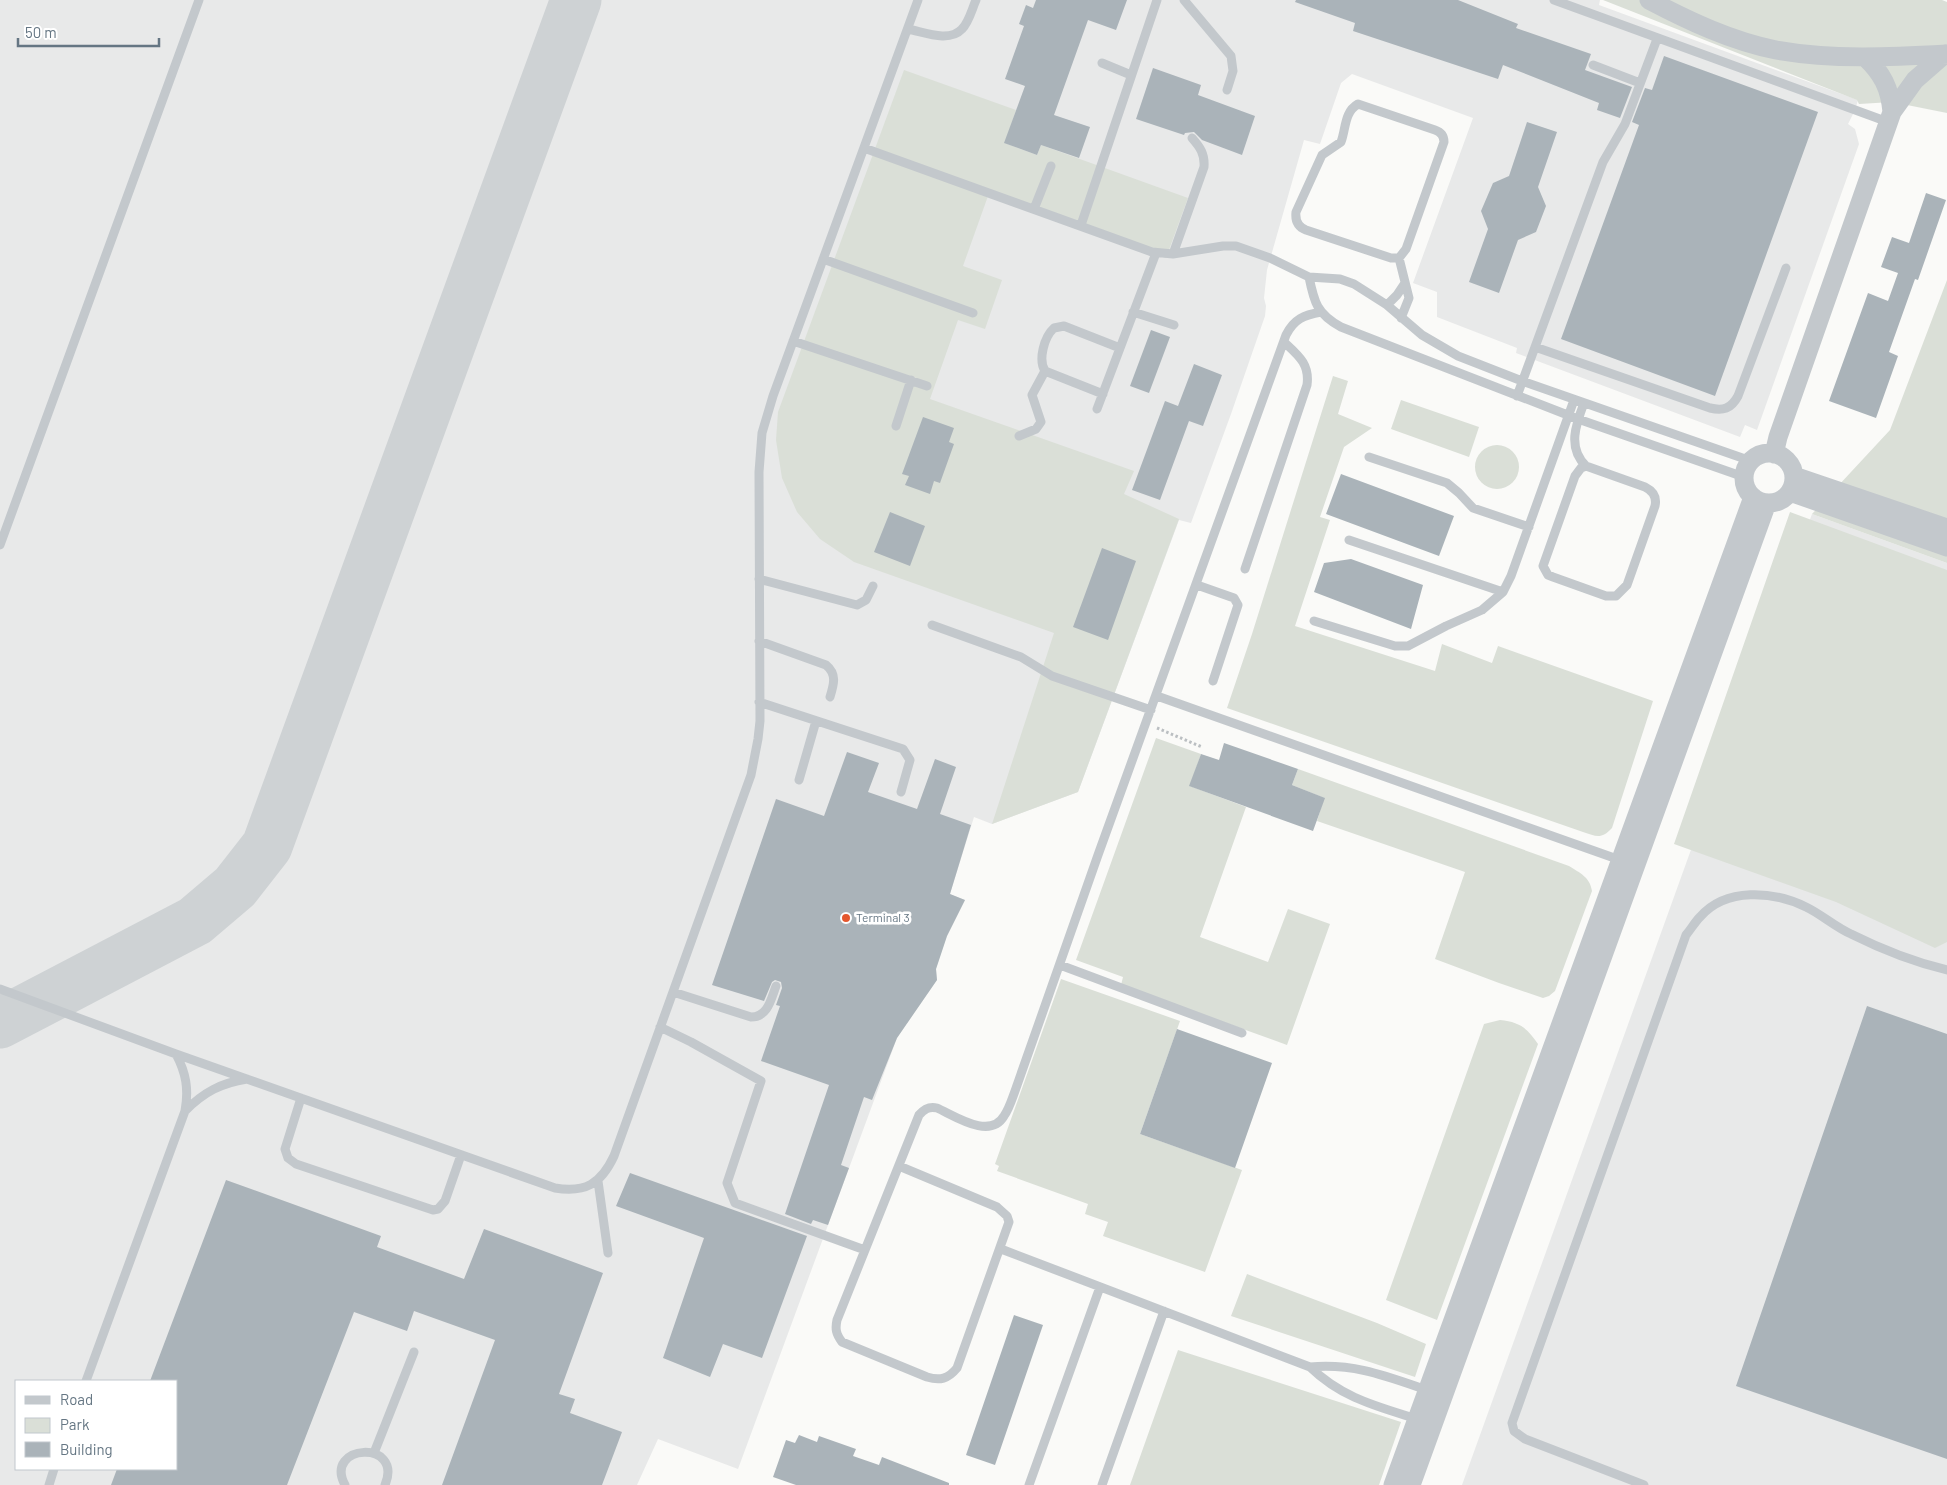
<svg xmlns="http://www.w3.org/2000/svg" width="1947" height="1485" font-family="Barlow,sans-serif">
  <style>
    .built { fill: #e8e9e9; fill-rule: evenodd }
    .green { fill: #dadfd7 }
    .lines { fill: none; stroke-linecap: round; stroke-linejoin: round }
    .taxiway { stroke: #ced2d4; stroke-width: 51 }
    .building { fill: #aab3b9 }
    .path { stroke: #bbbfc2; stroke-width: 3; stroke-dasharray: 2.5 2.5; stroke-linecap: butt }
    .service { stroke: #c3c8cc; stroke-width: 9 }
    .minor { stroke: #c3c8cc; stroke-width: 19 }
    .poi-dot { fill: #e4572e; stroke: #fff; stroke-width: 2 }
    .labels { text-anchor: middle; stroke-width: 5; stroke-linejoin: round; paint-order: stroke }
    .poi-label { font-size: 12px; fill: #657683; stroke: #fff; text-anchor: start }
  </style>
  <rect width="100%" height="100%" fill="#fafaf8"/>
  <path class="built" d="M0,0h1600l-1,5 259,95 -3,10 -7,14 7,5 4,15 -102,286 -12,-5 -5,12 -224,-84 1,-5 -80,-31v-25l-24,-9 60,-165 -121,-44 -11,9 -21,61 -16,-4 -37,130 -3,28 2,8 -1,10 -34,98 -40,109 -12,-3 -101,272 -86,32 -18,-7 -24,77 15,6 -18,36 -11,33 1,11 -40,58 -159,431 -80,-30 -21,46h-637zM16,1381h160v88h-160z
    M1812,514l135,49v922h-485z"/>
  <path class="green" d="M1603,0h339l5,2v111l-55,-11 -33,2 -2,-4z
    M904,70l112,40 -11,33 32,12 4,-10 147,53 -22,60 -178,-62 -25,70 39,14 -17,49 -27,-9 -28,79 204,72 -10,23 55,25 -101,273 -86,32 62,-191 -200,-71 -34,-23 -23,-27 -15,-34 -6,-38 2,-28z
    M1947,280v283l-135,-49 78,-84z
    M1333,376l15,5 -10,33 34,14 -28,19 -24,70 10,3 -35,106 140,45 7,-27 50,19 6,-17 155,55 -41,127c-11,12 -16,8 -29,4l-356,-124 25,-74z
    M1401,400l78,27 -10,30 -78,-28z
    M1475 467a22 22 0 1 1 44 0a22 22 0 1 1-44 0Z
    M1790,512l157,58v372l-12,6 -99,-46 -162,-58z
    M1156,738l45,16 -11,32 56,21 -46,130 68,25 20,-53 42,15 -43,121 -166,-60 2,-8 -47,-17z
    M1298,769l271,97c11,7 21,11 23,25l-37,100 -6,5 -6,2 -44,-15 -64,-24 30,-87 -148,-51 7,-23 -32,-13z
    M1061,979l119,42 -40,113 102,36 -37,102 -102,-36 5,-14 -23,-8 3,-10 -91,-33 2,-5 -4,-2z
    M1500,1020c20,2 27,8 38,24l-101,276 -51,-20 98,-276z
    M1247,1274l130,49 49,21 -11,33 -184,-61z
    M1178,1350l223,72 -22,63h-249z"/>
  <g class="lines">
    <path class="taxiway" d="M0,1023l195,-102 40,-34 32,-41 309,-846"/>
  </g>
  <path class="building" d="M1036,0h91l-11,30 -28,-10 -34,95 36,12 -11,31 -38,-13 -4,10 -33,-12 21,-57 -20,-7 19,-53 -5,-2 7,-19 7,3z
    M1296,0h162l60,24 -2,4 75,26 -6,16 47,17 -12,31 -23,-8 2,-7 -96,-38 -5,14 -145,-48 2,-8 -60,-21z
    M1664,56l154,56 -103,284 -154,-57 78,-214 -7,-3 13,-34 7,2z
    M1153,68l48,17 -3,10 57,21 -13,39 -40,-15 -8,-8 -9,1 -1,2 -48,-16z
    M1527,122l30,10 -19,55 8,19 -10,26 -18,8 -19,53 -30,-11 19,-53 -7,-18 12,-28 16,-7z
    M1926,193l20,7 -28,80 -3,-1 -26,73 9,4 -22,62 -47,-17 39,-108 20,8 10,-28 -17,-6 11,-30 17,6z
    M1151,330l19,7 -21,56 -19,-7z
    M1194,364l28,11 -19,51 -14,-5 -29,79 -28,-10 33,-89 13,5z
    M923,417l31,11 -5,14 5,2 -14,39 -6,-2 -4,13 -25,-9 4,-9 -7,-2z
    M1341,474l113,42 -15,40 -113,-42z
    M890,512l35,14 -15,40 -36,-14z
    M1102,548l34,13 -28,79 -35,-13z
    M1351,559l72,26 -12,44 -97,-37 10,-29z
    M1224,743l74,26 -6,16 33,13 -12,33 -124,-45 12,-32 18,6z
    M847,752l32,11 -11,29 49,17 18,-50 21,8 -16,47 31,11 -21,69 15,6 -18,36 -11,33 1,11 -40,58 -25,62 -8,-3 -23,68 8,3 -21,57 -15,-5 -2,4 -26,-10 44,-129 -68,-24 19,-55 -4,-1 6,-17 -1,-6 -6,-2 -3,2 -8,19 -52,-16 64,-186 48,17z
    M1867,1006l80,28v425l-211,-73z
    M1177,1029l95,34 -37,105 -95,-34z
    M630,1173l177,63 -45,122 -39,-14 -13,33 -47,-19 41,-120 -88,-32z
    M226,1180l155,56 -4,11 87,32 20,-50 119,44 -44,121 16,5 -5,14 52,19 -20,53h-160l53,-145 -81,-29 -7,20 -53,-19 -67,173h-176l6,-16h59v-88h-26z
    M1014,1315l29,10 -48,140 -29,-10z
    M799,1435l18,7 2,-6 37,13 -3,7 26,9 3,-8 67,26v2h-153l-23,-8 13,-37 9,3z"/>
  <g class="lines">
    <path class="path" d="M1157,728l45,19"/>
    <path class="service" d="M1184,0l47,56 2,15 -6,19
      M1554,0l334,122
      M908,29c16,3 41,14 54,0 7,-7 10,-20 14,-29
      M1102,63l29,12
      M1593,65l47,18
      M1358,104l77,26c6,2 9,6 9,12l-38,107 -7,9h-8l-85,-28c-8,-3 -11,-9 -10,-18l26,-57 19,-13c5,-13 3,-30 17,-38z
      M864,148l288,104 21,2 50,-8h13l34,12 39,19 31,2 14,5 33,21 35,30 36,21 64,25 229,80
      M1034,209l17,-43
      M1081,225l76,-225
      M1173,254l31,-87c1,-13 -4,-20 -12,-29
      M1399,258l10,40 -8,20
      M823,259l150,54
      M1309,277c5,25 8,37 32,50l237,92 166,58
      M1387,305l10,-10 8,-12
      M1133,312l41,13
      M793,341l134,45
      M1535,347l175,61c13,3 21,1 28,-12l48,-128
      M1103,394l-58,-23c-7,-11 -1,-34 9,-43l10,-2 56,22
      M1517,396l86,-234 22,-38 32,-85
      M1584,403c-8,21 -17,45 2,63
      M1097,409l59,-156
      M896,426l15,-46
      M1019,436l17,-7 5,-7 -9,-27 13,-24
      M1369,457l78,26 12,10 14,15 56,19
      M1586,466l59,21c8,4 12,10 10,19l-28,79 -11,11h-10l-53,-19 -5,-2 -5,-9 32,-90 6,-8z
      M1349,540l154,52
      M0,545l199,-545
      M1245,569l62,-184c3,-21 -9,-30 -23,-43
      M759,579l98,26 9,-5 7,-14
      M1197,585l37,13 4,7 -25,76
      M1314,621l81,25h13l38,-20 36,-16 21,-18 8,-16 63,-176
      M932,625l89,32 31,19 99,34
      M759,641l67,24c11,9 8,19 4,32
      M1157,696l463,164
      M759,702l144,47 7,11 -9,32
      M799,780l17,-59
      M1060,965l182,68
      M0,989l176,65 379,134c30,5 46,-4 59,-32l137,-381 7,-36 2,-18 -1,-249 3,-39 11,-37 145,-396
      M673,992l78,25c17,0 20,-18 25,-31
      M660,1027l31,15 70,39 -34,102 8,20 130,47
      M176,1054c10,19 13,35 9,57
      M301,1098l-16,51 3,9 8,6 137,46 5,-1 7,-8 16,-46
      M899,1166l98,41 10,9 2,6 -52,146c-9,11 -17,13 -30,9l-85,-35c-6,-8 -7,-13 -5,-22l82,-205c5,-6 10,-9 18,-7 18,8 53,32 67,8 5,-7 8,-17 11,-25l83,-236 188,-520c8,-16 18,-20 35,-23
      M598,1181l10,72
      M1001,1249l309,118c32,31 66,39 107,52
      M1310,1367c44,-4 76,9 117,23
      M86,1381l99,-270c19,-19 36,-28 62,-32
      M374,1453l40,-101
      M49,1485l5,-16
      M345,1485c-22,-41 59,-46 40,0
      M1029,1485l71,-198
      M1102,1485l62,-174
      M1644,1485l-119,-46 -11,-8 -2,-8 174,-488c5,-6 9,-13 14,-18 26,-30 73,-26 106,-10 15,7 29,20 45,27 30,15 63,28 96,36"/>
    <path class="minor" d="M1649,0c40,21 82,41 127,50 56,10 115,7 171,4
      M1865,57c17,16 25,31 27,55
      M1744 478a25 25 0 1 1 50 0a25 25 0 1 1-50 0Z
      M1774,454l4,-17 114,-325 23,-32 30,-26
      M1794,476l153,52
      M1790,492l157,55
      M1393,1485l360,-988
      M1411,1485l356,-982"/>
  </g>
  <circle class="poi-dot" cx="846" cy="918" r="5"/>
  <g class="labels">
    <g class="poi-label">
      <text x="856" y="922">Terminal 3</text>
    </g>
  </g>
  <rect x="15" y="1380" width="162" height="90" fill="#ffffff" stroke="#c1c8cd"/>
  <rect x="25" y="1396" width="25" height="8" fill="#c3c8cc" stroke="#c1c8cd"/>
  <text x="60" y="1405" font-size="15" fill="#657683">Road</text>
  <rect x="25" y="1418" width="25" height="15" fill="#dadfd7" stroke="#c1c8cd"/>
  <text x="60" y="1430" font-size="15" fill="#657683">Park</text>
  <rect x="25" y="1442" width="25" height="15" fill="#aab3b9" stroke="#c1c8cd"/>
  <text x="60" y="1455" font-size="15" fill="#657683">Building</text>
  <path d="M18 38v8h141v-8" fill="none" stroke="#657683" stroke-width="2.5"/>
  <text x="25" y="38" font-size="15" fill="#657683" stroke="#ffffff" stroke-width="4" paint-order="stroke">50 m</text>
</svg>
